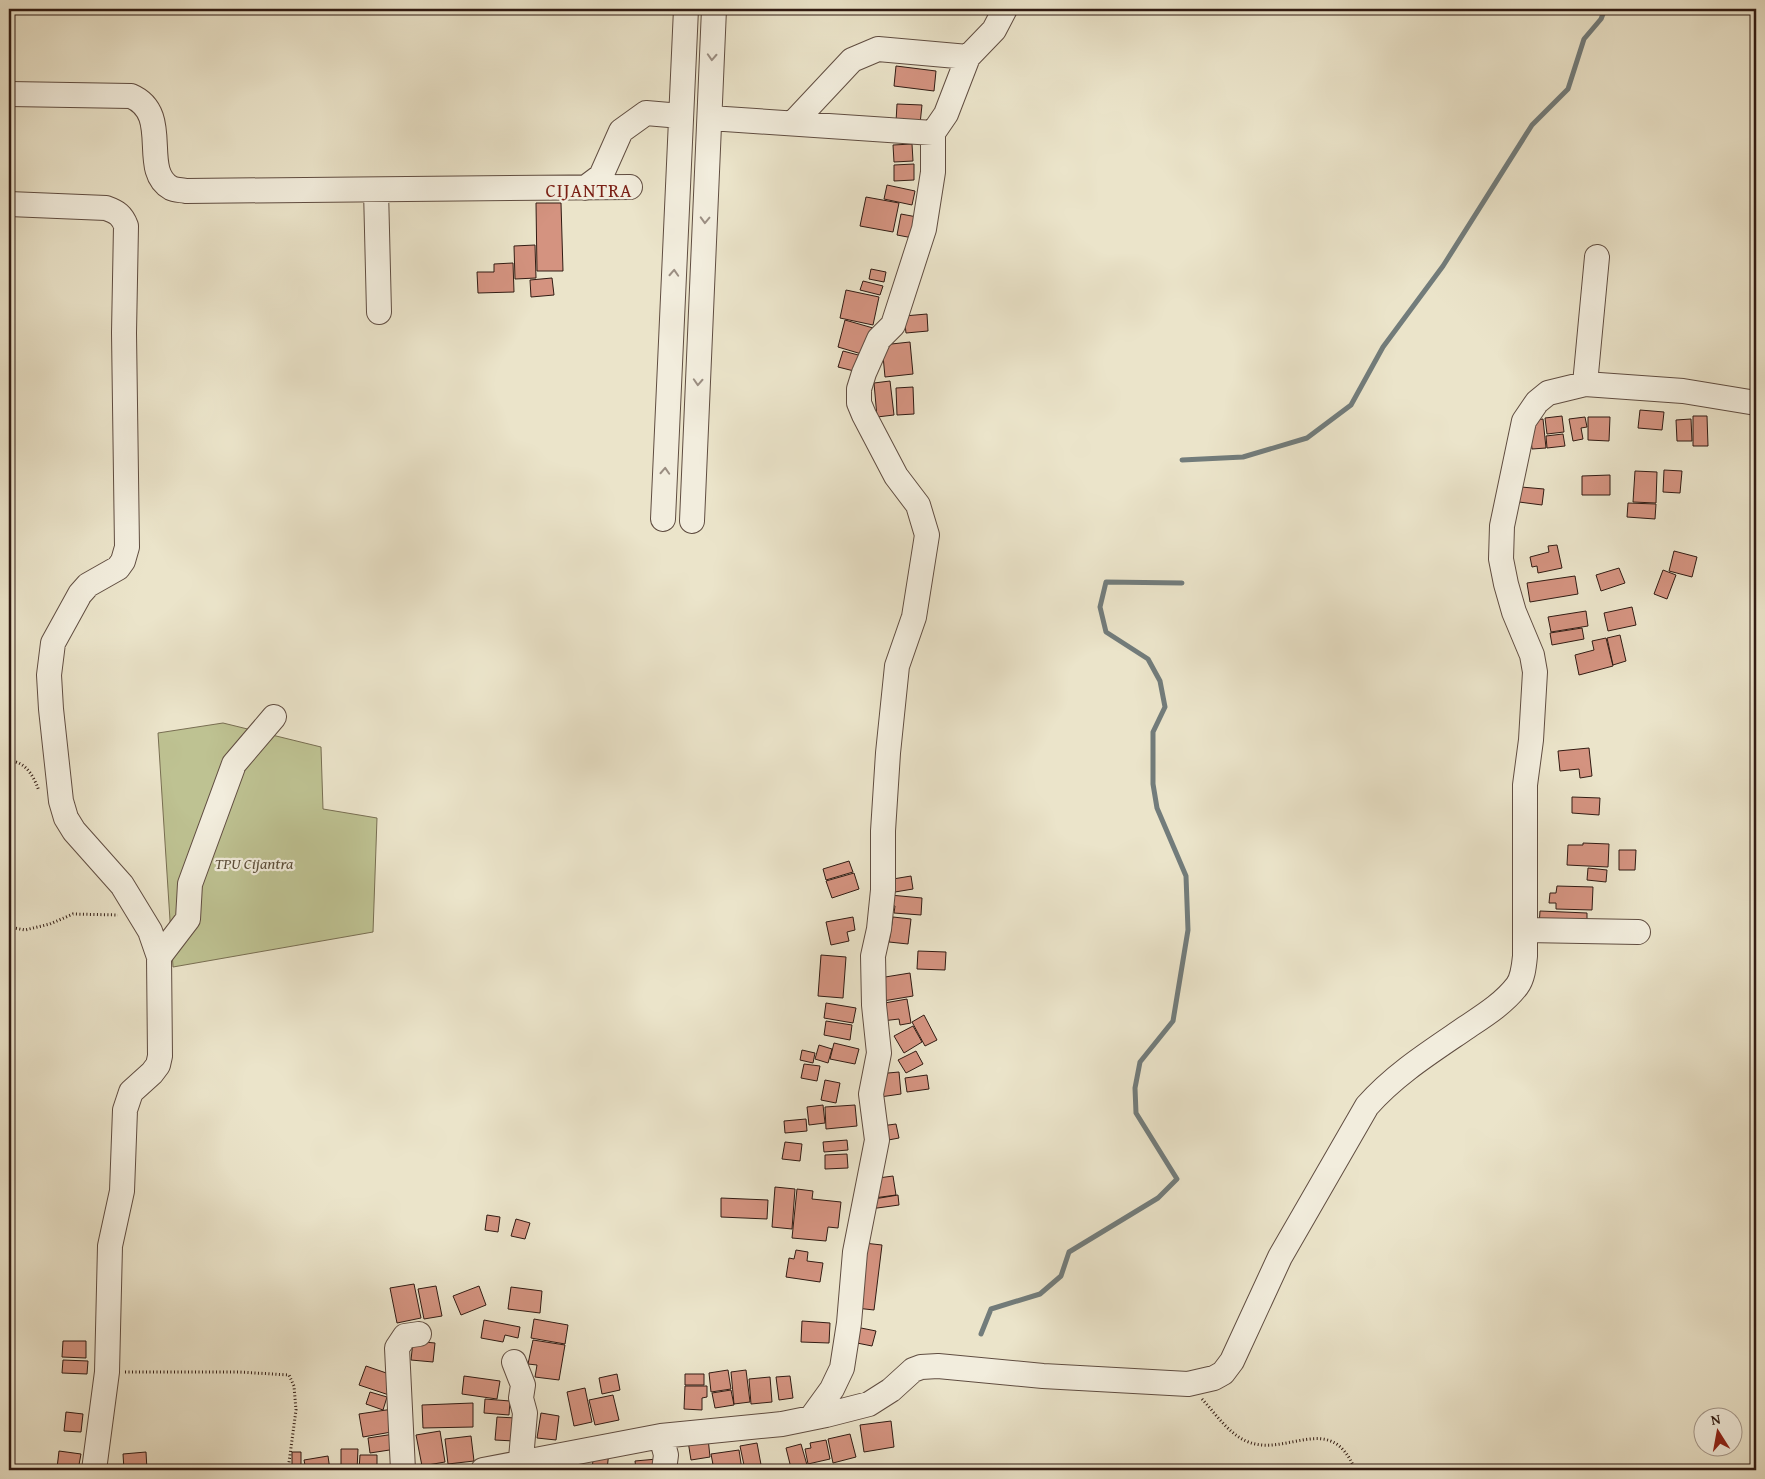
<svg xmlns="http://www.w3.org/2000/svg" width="1765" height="1479" font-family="'Gentium Book Plus',serif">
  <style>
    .green { fill: #bec292; stroke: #786e52 }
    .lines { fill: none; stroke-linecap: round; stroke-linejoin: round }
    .stream { stroke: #727c7b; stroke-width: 5 }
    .building { fill: #d49380; stroke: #311b13 }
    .minor-casing { stroke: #604d41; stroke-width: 26 }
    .path { stroke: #311b13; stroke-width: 3; stroke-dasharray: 1 2.5; stroke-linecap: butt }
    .minor { stroke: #f2eddd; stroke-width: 24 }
    .oneway { stroke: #9b8e82 }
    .labels { text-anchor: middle; stroke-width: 4.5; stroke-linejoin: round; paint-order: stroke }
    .park-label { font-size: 16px; font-style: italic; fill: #5b4d39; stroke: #f2eddd }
    .quarter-label { font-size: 19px; letter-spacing: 1px; fill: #7a1f14; stroke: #f2eddd }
  </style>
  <rect width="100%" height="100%" fill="#ebe4ca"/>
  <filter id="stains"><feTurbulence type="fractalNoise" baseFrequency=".004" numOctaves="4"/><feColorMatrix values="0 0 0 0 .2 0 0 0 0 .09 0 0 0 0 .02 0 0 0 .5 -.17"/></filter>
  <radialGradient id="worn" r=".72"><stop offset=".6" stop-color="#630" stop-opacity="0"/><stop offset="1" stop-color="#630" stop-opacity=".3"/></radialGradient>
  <path class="green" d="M223,723l98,24 2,62 54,9 -4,114 -200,35 -15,-234z"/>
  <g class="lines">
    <path class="stream" d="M1182,460l61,-3 64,-19 44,-33 32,-58 60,-81 89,-141 36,-36 16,-50 17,-20 4,-10
      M981,1334l10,-25 49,-15 21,-18 8,-24 89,-54 19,-19 -41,-66 -1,-25 5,-26 33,-41 15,-91 -2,-54 -29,-68 -4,-24v-52l12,-25 -5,-26 -12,-22 -42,-27 -6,-25 6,-25 76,1"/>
  </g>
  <path class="building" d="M896,66l40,5 -2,20 -40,-5z
    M897,104l25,1 -2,19 -24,-2z
    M912,144l1,17 -19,1 -1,-17z
    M914,164v16l-20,1v-16z
    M887,185l28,6 -3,14 -28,-6z
    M866,197l33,6 -6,29 -33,-6z
    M536,203h25l2,68h-26z
    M901,214l16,3 -4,21 -16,-3z
    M535,245l1,33 -21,1 -1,-33z
    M513,263l1,29 -36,1 -1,-21h17v-8z
    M871,269l15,3 -2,10 -15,-3z
    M552,278l2,17 -23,2 -1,-17z
    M863,281l20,5 -3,9 -20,-5z
    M846,290l33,7 -6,28 -33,-7z
    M927,314l1,17 -22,2 -2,-17z
    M845,320l28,8 -8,27 -27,-8z
    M910,342l3,32 -28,3 -3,-32z
    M843,351l19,5 -4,16 -20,-5z
    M890,381l4,34 -17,2 -3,-34z
    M913,387l1,27 -17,1 -1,-27z
    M1640,410l24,2 -2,18 -24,-2z
    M1562,416l2,16 -17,2 -2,-16z
    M1693,416h14l1,30h-15z
    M1585,417l2,10 -6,1 2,11 -10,2 -4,-22z
    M1588,417h22l-1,24 -21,-1z
    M1543,419l3,29 -14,1 -3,-28z
    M1691,419l1,22h-15l-1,-21z
    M1563,434l2,12 -18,2 -1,-12z
    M1664,470l18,1 -2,22 -17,-1z
    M1635,471l22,1 -1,31 -23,-1z
    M1610,475v20h-28v-19z
    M1521,487l23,2 -2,16 -23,-3z
    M1628,503l28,1 -1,15 -28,-2z
    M1557,545l5,23 -24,5 -1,-7 -5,1 -2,-10 19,-5 -1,-6z
    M1674,551l23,6 -5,20 -23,-6z
    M1619,568l6,15 -24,8 -5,-16z
    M1663,570l13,5 -9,24 -13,-5z
    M1575,576l3,18 -48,8 -3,-19z
    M1632,607l4,18 -28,6 -4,-18z
    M1586,611l2,15 -37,6 -3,-15z
    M1582,628l2,11 -32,6 -2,-12z
    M1620,635l6,26 -13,4 -6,-27z
    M1606,638l7,28 -34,9 -4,-20 19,-5 -2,-9z
    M1589,748l3,28 -12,2 -1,-9 -19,2 -2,-20z
    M1572,797l28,1 -1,17 -27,-2z
    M1583,843l26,1 -1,23 -41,-2 1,-20h15z
    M1619,850h17l-1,20h-16z
    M849,861l4,11 -27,8 -3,-11z
    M1588,868l19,2 -1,12 -19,-2z
    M854,873l5,16 -27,9 -6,-17z
    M911,876l2,13 -24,4 -2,-13z
    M1557,886l36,1 -1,23 -36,-1v-6h-7l1,-10h6z
    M890,895l32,3 -1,17 -27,-2 1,-7 -6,-1z
    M1540,911l47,2v15l-48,-2z
    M853,917l2,13 -8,2 2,9 -18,4 -5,-23z
    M893,917l18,2 -3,25 -19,-2z
    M918,951l28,1 -1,18 -28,-1z
    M821,955l25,2 -3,41 -25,-2z
    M910,973l3,23 -30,5 -4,-23z
    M907,999l4,24 -11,2 -1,-6 -17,2 -3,-17z
    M826,1003l30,5 -3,15 -29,-5z
    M924,1015l13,25 -12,6 -13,-24z
    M826,1021l26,4 -2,15 -26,-5z
    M913,1026l9,16 -18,11 -10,-17z
    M834,1043l25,6 -4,15 -25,-5z
    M819,1045l13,4 -4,14 -13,-4z
    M802,1050l13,3 -2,10 -13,-3z
    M916,1051l7,13 -17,9 -8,-13z
    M804,1064l16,2 -3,15 -16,-3z
    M899,1072l2,22 -21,3 -3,-23z
    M927,1075l2,14 -22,3 -2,-14z
    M825,1080l15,3 -4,20 -15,-3z
    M823,1105l2,18 -16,2 -2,-18z
    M855,1105l2,21 -31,3 -1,-22z
    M806,1119l1,12 -22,2 -1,-12z
    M896,1124l3,14 -16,3 -2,-15z
    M847,1140l1,10 -24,2 -1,-10z
    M785,1142l17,2 -2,17 -18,-2z
    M847,1154l1,14 -23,1v-14z
    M893,1176l3,19 -22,3 -3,-19z
    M775,1187l20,2 -3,40 -20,-2z
    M797,1189l16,2 -1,8 29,3 -3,26 -10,-1 -2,14 -34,-3z
    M898,1195l1,10 -29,4 -2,-9z
    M721,1198l47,2 -1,19 -46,-2z
    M487,1215l13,2 -2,15 -13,-2z
    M516,1219l14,4 -5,16 -14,-3z
    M864,1243l18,2 -8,65 -18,-2z
    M796,1250l12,2 -1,9 16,2 -3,19 -34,-5 3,-19 5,1z
    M414,1284l7,34 -24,5 -7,-35z
    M436,1286l6,30 -18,3 -6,-30z
    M479,1286l7,19 -25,10 -8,-19z
    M511,1287l31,4 -2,22 -32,-4z
    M534,1319l34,6 -3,19 -34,-6z
    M484,1320l36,7 -2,11 -13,-3 -2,7 -22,-4z
    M802,1321l28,2 -1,20 -28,-1z
    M856,1327l20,4 -4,15 -20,-4z
    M533,1340l32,5 -6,35 -24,-3 2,-12 -9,-1z
    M63,1341h23v17l-24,-1z
    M413,1341l22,2 -2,19 -22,-2z
    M63,1360l25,1 -1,13 -25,-1z
    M366,1366l29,10 -6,19 -30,-10z
    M728,1370l3,19 -20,3 -2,-19z
    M746,1370l4,32 -16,2 -3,-32z
    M617,1374l3,16 -18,4 -3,-16z
    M685,1374h19v11h-19z
    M464,1376l36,5 -3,18 -35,-5z
    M790,1376l3,22 -14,2 -3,-23z
    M770,1377l2,25 -21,2 -2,-25z
    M685,1386h22v11l-5,1v12l-18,-1z
    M585,1388l7,34 -18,4 -7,-34z
    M731,1390l3,15 -19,3 -3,-15z
    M370,1392l17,5 -4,13 -17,-6z
    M613,1395l6,25 -24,5 -6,-25z
    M485,1399l25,2 -1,14 -25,-2z
    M473,1403v24l-50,1 -1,-23z
    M393,1409l4,22 -34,6 -4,-23z
    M66,1412l17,2 -2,18 -17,-1z
    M541,1413l18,3 -3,24 -19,-2z
    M497,1417l19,1 -2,23 -19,-1z
    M891,1421l3,26 -30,5 -4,-27z
    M440,1431l5,31 -23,4 -6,-31z
    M394,1434l2,15 -26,4 -2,-15z
    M850,1434l6,23 -23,6 -5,-24z
    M471,1436l3,25 -26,3 -3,-25z
    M708,1438l2,19 -19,3 -3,-19z
    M826,1440l4,19 -22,5 -3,-15 6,-1 -1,-5z
    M757,1443l5,27h-17l-5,-24z
    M801,1444l6,21 -16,3 -5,-20z
    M341,1449h17l-1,21h-16z
    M594,1449l15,2 -2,19h-15z
    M739,1450l3,20h-28l-3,-16z
    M59,1451l22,3 -3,16 -21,-2z
    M146,1452l1,18h-23l-1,-16z
    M292,1452h9v18h-9z
    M360,1455h17v15h-18z
    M328,1456l2,14h-24l-2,-10z
    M657,1459l1,11h-22l-1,-9z
    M633,1465l1,5h-22l-1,-1z
    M700,1465v5h-18v-3z"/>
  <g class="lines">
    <defs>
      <path id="minor" d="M9,94l122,2c42,18 8,74 40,92 4,2 10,2 15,3l444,-4
        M710,118l223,15
        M793,123l59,-63 26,-11 90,8
        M585,188l16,-12 20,-45 25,-18 35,3
        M376,190l3,122
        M9,204l97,4c11,4 16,7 20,18l-2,107 3,214 -4,14 -5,7 -30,17 -8,9 -27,49 -4,32 2,34 10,92 5,17 8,13 48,54 28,46 9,26 1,99 -2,9 -6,8 -21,19 -6,18 -3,81 -12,55 -3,126 -13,98
        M1585,384l12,-127
        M663,519l23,-510
        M692,521l22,-512
        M1526,930l112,2
        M159,957l29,-38 2,-35 44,-120 40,-47
        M514,1362l9,23 -2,13 4,15 -5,57
        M811,1418l21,-29 10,-21 7,-45 6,-71 22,-112 -6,-46 8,-41 -5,-48 -1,-49 6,-27 4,-39v-59l5,-78 9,-87 17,-49 13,-82 -9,-30 -22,-29 -32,-61 -5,-12v-14l5,-16 15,-34 14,-14 31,-96 9,-57v-39l13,-19 22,-57 26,-27 11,-21
        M661,1436l5,19 -2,15
        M403,1470l-6,-122 8,-12 14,-2
        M483,1470l178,-34 121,-12 44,-9 43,-11 22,-14 22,-20 8,-3 17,-1 105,10 145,8 26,-6 9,-5 9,-12 48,-104 87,-151c28,-32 65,-55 100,-79 18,-12 37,-24 50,-41 6,-8 7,-20 8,-30v-171l6,-45 4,-68 -3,-17 -18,-43 -8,-28 -5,-25 1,-33 22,-105 13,-19 11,-9 37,-9 98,7 73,12"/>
    </defs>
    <use href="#minor" class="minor-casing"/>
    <path class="path" d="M9,761c17,0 25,16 30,30
      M9,927l16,3 25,-6 23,-10 45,1
      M125,1372h114l50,3 5,11 2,24 -8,60
      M1202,1399c13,14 26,34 44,42 40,18 85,-32 109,29"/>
    <use href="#minor" class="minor"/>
  </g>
  <defs><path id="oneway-chevron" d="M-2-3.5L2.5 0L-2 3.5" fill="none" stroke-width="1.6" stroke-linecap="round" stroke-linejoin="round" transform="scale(1.25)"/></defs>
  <g class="oneway">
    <use href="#oneway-chevron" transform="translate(712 57) rotate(93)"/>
    <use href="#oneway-chevron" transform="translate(705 220) rotate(92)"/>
    <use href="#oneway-chevron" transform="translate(674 273) rotate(-87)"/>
    <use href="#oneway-chevron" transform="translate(698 382) rotate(93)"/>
    <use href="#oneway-chevron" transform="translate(665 471) rotate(-87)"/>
  </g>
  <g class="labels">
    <g class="park-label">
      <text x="254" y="869">TPU Cijantra</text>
    </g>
    <g class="quarter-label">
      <text x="589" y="197">CIJANTRA</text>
    </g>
  </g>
  <rect width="1765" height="1479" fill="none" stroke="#ebe4ca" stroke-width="30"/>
  <rect x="10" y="10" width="1745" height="1459" fill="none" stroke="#311b13" stroke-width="2.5"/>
  <rect x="15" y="15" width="1735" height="1449" fill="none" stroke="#311b13"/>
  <g transform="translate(1718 1432) rotate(349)"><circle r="24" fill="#f2eddd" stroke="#a5998c"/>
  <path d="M0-4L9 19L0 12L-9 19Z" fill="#8f2418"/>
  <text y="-8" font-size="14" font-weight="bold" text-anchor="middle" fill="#311b13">N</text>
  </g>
  <rect width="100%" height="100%" filter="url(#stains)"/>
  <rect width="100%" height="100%" fill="url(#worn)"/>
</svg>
